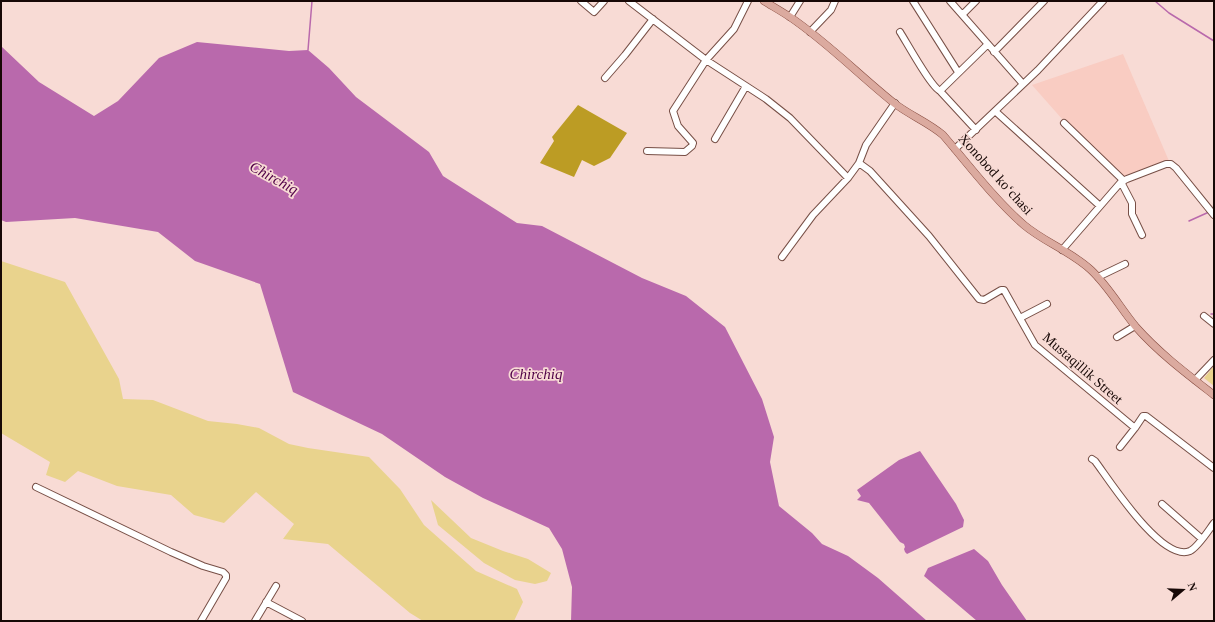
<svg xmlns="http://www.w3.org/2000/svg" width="1215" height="622" font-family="'Times New Roman',serif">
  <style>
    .built { fill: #f9ccc2 }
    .green { fill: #e9d38d }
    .forest { fill: #bc9c24 }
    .water { fill: #b969ac }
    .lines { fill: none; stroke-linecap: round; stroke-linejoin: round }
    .stream { stroke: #b969ac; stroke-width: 1.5 }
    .minor-casing { stroke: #774f46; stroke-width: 8 }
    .major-casing { stroke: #874c40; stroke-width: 8 }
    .minor { stroke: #fff; stroke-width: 6 }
    .major { stroke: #dbaa9f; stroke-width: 7 }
    .labels { text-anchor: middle; stroke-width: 3.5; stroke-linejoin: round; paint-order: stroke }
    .street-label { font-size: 14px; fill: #170806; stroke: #f8dbd5 }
    .water-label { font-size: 15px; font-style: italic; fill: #4f0147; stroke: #f8dbd5 }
  </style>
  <rect width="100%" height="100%" fill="#f8dbd5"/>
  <path class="built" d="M1123,54l46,107 -45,17 -61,-58 -31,-35z"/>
  <path class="green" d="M1,261l64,21 54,97 4,20 30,1 55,21 29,3 22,4 30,16 19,4 61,9 31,32 24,36 52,46 41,18 6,13 -9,19h-91l-13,-8 -82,-69 -45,-5 11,-15 -38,-32 -32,31 -30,-8 -23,-20 -54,-9 -39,-15 -13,11 -19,-7 4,-13 -49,-29z
    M1214,366v20l-10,-8z
    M431,500l40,38 32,13 25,8 23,14 -4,8 -12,3 -20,-4 -31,-17 -46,-38z"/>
  <path class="forest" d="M578,105l49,28 -17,25 -16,8 -12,-6 -8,17 -34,-14 14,-22 -2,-4z"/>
  <path class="water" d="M197,42l92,9 19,-1 21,18 27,29 73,55 14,24 74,47 25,3 100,52 44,18 39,31 37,72 12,38 -4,25 9,44 33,27 10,11 26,12 30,22 49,43h-356l1,-34 -10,-38 -13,-21 -66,-30 -38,-21 -63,-43 -89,-42 -33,-108 -65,-23 -37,-29 -83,-14 -69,4 -5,-2v-174l38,36 55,34 24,-15 41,-43z
    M920,451l36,53 8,16 -1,7 -56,27 -2,-2 -1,-3 1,-2 -1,-3 -4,-2 -31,-39 -12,-3 4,-4 -4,-6 42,-30z
    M974,549l14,12 14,24 25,36h-50l-53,-45 4,-8z"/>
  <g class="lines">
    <path class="stream" d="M1155,1l14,12 45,28
      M308,50l4,-49
      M1189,221l20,-9
      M1211,314h3"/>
    <defs>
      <path id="minor" d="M581,1l13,11 10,-11
        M629,1l77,59 60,39 24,19 58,60
        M913,1l45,71
        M950,1l73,83
        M963,14l13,-13
        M790,17l10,-16
        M810,32l21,-22 4,-9
        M900,32c7,11 31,55 40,59l36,39
        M994,52l50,-51
        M605,78l20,-23 28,-36
        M940,91l48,-47
        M995,111l105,95
        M1064,123l60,58
        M715,139l31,-53
        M955,149l83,-79 65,-69
        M647,151l38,1 7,-6 1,-3 -15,-17 -5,-15 33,-51 28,-31 14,-28
        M859,163l11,8 59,65 50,63 5,1 17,-10h3l31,55 100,83 8,-12h3l68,52
        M1121,182l11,21v11l10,21
        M1062,250l59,-68 6,-3 39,-15h5l5,4 38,47
        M782,257l31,-42 35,-37 11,-15 7,-18 29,-42
        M1098,277l27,-13
        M1204,316l10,8
        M1020,318l27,-14
        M1117,337l18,-11
        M1195,380l19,-20
        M1120,447l15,-19
        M1092,459l3,2c15,20 67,102 95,90 8,-4 18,-20 24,-28
        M36,487l135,65 32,14 20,6 3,3v3l-25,43
        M1162,504l40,35
        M266,602l36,19
        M255,621l21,-35"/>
      <path id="major" d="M764,1c8,5 17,10 26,16 37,25 69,58 104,86 15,12 34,19 49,32 25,29 52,65 81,90 20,17 48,27 67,45 18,17 30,39 45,57 23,26 51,47 78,68"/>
    </defs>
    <use href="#minor" class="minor-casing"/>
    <use href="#major" class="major-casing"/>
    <use href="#minor" class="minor"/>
    <use href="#major" class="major"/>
  </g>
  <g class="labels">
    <g class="street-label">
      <text transform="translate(996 174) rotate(48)" y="5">Xonobod koʻchasi</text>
      <text transform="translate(1083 368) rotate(41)" y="5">Mustaqillik Street</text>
    </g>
    <g class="water-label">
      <text transform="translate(274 178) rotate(29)" y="5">Chirchiq</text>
      <text x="536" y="379">Chirchiq</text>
    </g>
  </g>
  <rect width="1215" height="622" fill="none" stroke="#170806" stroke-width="4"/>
  <g transform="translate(1183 590) rotate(71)" stroke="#f8dbd5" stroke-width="3" paint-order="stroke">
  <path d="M0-3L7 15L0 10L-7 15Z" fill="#170806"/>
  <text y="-6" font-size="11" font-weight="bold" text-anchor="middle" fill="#170806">N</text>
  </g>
</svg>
